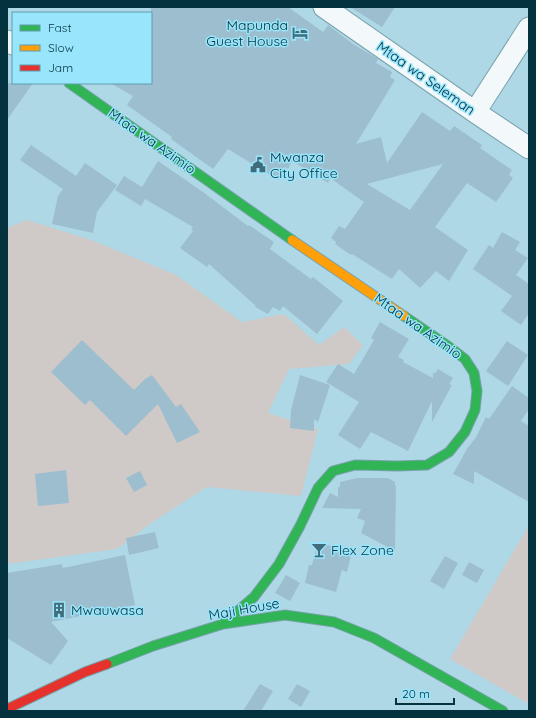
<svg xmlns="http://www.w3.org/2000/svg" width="536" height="718" font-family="Quicksand,sans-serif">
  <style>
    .green { fill: #cfc9c7 }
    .building { fill: #9dbece; fill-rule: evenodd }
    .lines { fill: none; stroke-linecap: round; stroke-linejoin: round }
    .street-casing { stroke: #79a2ad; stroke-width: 23 }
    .fast-casing { stroke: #79a2ad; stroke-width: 11 }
    .slow-casing { stroke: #79a2ad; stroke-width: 11 }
    .jam-casing { stroke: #79a2ad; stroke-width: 11 }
    .street { stroke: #f3f9fb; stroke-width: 21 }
    .fast { stroke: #30b455; stroke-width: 9 }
    .slow { stroke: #ff9f0a; stroke-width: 9 }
    .jam { stroke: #e5322d; stroke-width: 9 }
    .labels { text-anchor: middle; stroke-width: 3; stroke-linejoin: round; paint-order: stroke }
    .poi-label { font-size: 14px; fill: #04333f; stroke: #98e5fc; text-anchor: start }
    .street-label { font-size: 14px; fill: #04333f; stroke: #98e5fc }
  </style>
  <rect width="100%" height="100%" fill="#afd8e6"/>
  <path class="green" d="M27,220l67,21 82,34 66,47 42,-8 35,31 25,-18 19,18 -14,19 -60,5 -21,44 50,16 -17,67 -94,-9 -56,36 -34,26 -110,15v-336z
    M528,527h1v177l-79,-45z"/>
  <path class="building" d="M151,7h137l35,25 5,-7 25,19 25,15 -2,4 16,9 -2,5 5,3 -39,64 25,-7 6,26 35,-51 28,19 4,-5 28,19 -2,3 32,22 -3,5 4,3 -17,24 -29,-19 -32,44 33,23 -19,31 -13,-10 -16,17 -21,-19 -7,10 -40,-25 -1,1 -16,-11 1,-2 -5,-4 8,-12 6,3 19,-27 -34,-24 -2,5 -36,-22 -4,8 -3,-2 -7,13 -50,-31 -15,20 -42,-30 1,-2 -45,-32 6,-9 -23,-13h41zM443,164l-33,46 -43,-26 7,-2z
    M350,7h45l-13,20z
    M7,83h26l-26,37z
    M31,145l45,31 9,-13 32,22 -20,27 -4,21 -41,-9 6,-28 5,-7 -43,-29z
    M158,161l45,31 45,34 1,-1 25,17 -4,7 41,30 2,-2 30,24 -26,33 -34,-28 -3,5 -7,-4 -5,7 -13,-7 1,-1 -47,-42 -2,3 -27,-19 13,-17 -2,-2 2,-2 -48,-28 -4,7 -26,-16 9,-14 18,11z
    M502,232l18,10 -5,8 13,8 -12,17 13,9v29l-8,12 -20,-14 11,-15 -39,-27 16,-24 4,3z
    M380,322l29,17 -11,18 6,3 -1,2 30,16v-6l2,2 3,-5 15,9 -4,6 3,1 -20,37v-21l-24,50 -37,-19 -11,17 -22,-14 21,-33 -33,-20 12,-18 16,10 20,-34 -3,-2z
    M82,340l52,50 11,-11 7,-4 24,32 5,-3 19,28 -23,11 -19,-39 -32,32 -36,-36 -5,5 -34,-33z
    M507,341l21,14 -20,31 -22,-15z
    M300,375l30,10 -12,37 -4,-3v12l-24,-3 1,-18z
    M512,386l17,12v11l-8,12 8,5v76l-55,-31v13l-21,-10 14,-25 9,-12 10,-20 3,2z
    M66,470l3,33 -31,3 -3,-32z
    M140,471l7,14 -13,7 -8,-14z
    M357,478h31l7,4v4h1l-1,65 -34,-18 4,-12 -8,-3 4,-9 -39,-1 8,-15 8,4v-10h2v-5z
    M155,532l4,16 -30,7 -3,-17z
    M318,542l34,10 -5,20 -5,-2 -6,22 -31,-9 4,-18h3z
    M125,555l10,50 -84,17 17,19 -17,24 -44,-27v-65l55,-9 1,4z
    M445,556l13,7 -14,26 -14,-8z
    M469,562l15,8 -7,13 -15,-8z
    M286,575l14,8 -10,18 -15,-8z
    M260,684l13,7 -12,20h-18z
    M297,684l13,7 -9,16 -13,-8z"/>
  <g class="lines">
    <defs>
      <path id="street" d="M324,7l151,105 54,36
        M7,41l6,3
        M475,112l54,-84"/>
      <path id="fast" d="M69,83l223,157
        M223,624l31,-27 25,-33 21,-38 18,-38 15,-17 22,-6 42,1 30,-1 22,-13 16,-20 10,-22 2,-19 -3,-18 -9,-14 -17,-13 -44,-30
        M107,664l46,-18 70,-22 62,-9 49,7 40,16 129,73"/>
      <path id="slow" d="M292,240l112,76"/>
      <path id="jam" d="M7,709l78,-37 22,-8"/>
    </defs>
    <use href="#street" class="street-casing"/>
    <use href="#fast" class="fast-casing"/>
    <use href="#slow" class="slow-casing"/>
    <use href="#jam" class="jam-casing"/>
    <use href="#street" class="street"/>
    <use href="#fast" class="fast"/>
    <use href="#slow" class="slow"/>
    <use href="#jam" class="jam"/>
  </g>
  <defs>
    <symbol id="hotel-bare" viewBox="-9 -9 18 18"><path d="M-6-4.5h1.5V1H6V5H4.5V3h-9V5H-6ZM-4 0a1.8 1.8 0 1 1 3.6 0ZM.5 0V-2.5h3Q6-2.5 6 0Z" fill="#406d79" stroke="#98e5fc" stroke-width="2.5" paint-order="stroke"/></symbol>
    <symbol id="civic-bare" viewBox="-9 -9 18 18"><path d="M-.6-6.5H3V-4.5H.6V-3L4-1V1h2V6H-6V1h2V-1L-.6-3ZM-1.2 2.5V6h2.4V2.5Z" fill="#406d79" stroke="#98e5fc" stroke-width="2.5" paint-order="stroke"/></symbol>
    <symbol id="bar-bare" viewBox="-9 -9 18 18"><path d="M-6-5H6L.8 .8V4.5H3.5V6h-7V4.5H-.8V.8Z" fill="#406d79" stroke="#98e5fc" stroke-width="2.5" paint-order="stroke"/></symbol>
    <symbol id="building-bare" viewBox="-9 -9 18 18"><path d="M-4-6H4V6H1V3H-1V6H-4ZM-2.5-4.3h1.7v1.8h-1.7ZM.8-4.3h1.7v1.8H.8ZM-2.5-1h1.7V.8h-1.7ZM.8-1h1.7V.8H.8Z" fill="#406d79" stroke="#98e5fc" stroke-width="2.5" paint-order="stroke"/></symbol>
  </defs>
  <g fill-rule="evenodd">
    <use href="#hotel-bare" x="289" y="22" width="22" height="22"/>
    <use href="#civic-bare" x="247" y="154" width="22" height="22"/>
    <use href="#bar-bare" x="308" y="539" width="22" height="22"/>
    <use href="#building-bare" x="48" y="599" width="22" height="22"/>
  </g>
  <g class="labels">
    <g class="poi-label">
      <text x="288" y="30" text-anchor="end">Mapunda<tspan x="288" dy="16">Guest House</tspan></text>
      <text x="270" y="162">Mwanza<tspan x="270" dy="16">City Office</tspan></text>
      <text x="331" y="555">Flex Zone</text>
      <text x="71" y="615">Mwauwasa</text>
    </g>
    <g class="street-label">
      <text transform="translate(426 78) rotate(35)" y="5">Mtaa wa Seleman</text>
      <text transform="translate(152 141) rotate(35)" y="5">Mtaa wa Azimio</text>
      <text transform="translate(418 326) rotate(35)" y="5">Mtaa wa Azimio</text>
      <text transform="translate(244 609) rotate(-10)" y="5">Maji House</text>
    </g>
  </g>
  <rect width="536" height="718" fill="none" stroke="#04333f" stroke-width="16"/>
  <rect x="12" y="12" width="140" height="72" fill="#98e5fc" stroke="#5d9eb0"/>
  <rect x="20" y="25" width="20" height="6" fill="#30b455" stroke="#5d9eb0"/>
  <text x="48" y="32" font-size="12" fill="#04333f">Fast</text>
  <rect x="20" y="45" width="20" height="6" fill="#ff9f0a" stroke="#5d9eb0"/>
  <text x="48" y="52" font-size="12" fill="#04333f">Slow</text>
  <rect x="20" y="65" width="20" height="6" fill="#e5322d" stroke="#5d9eb0"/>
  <text x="48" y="72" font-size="12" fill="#04333f">Jam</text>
  <path d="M396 698v6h58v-6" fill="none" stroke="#04333f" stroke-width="2"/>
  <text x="402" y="698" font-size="12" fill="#04333f" stroke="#98e5fc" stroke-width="3" paint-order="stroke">20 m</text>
</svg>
